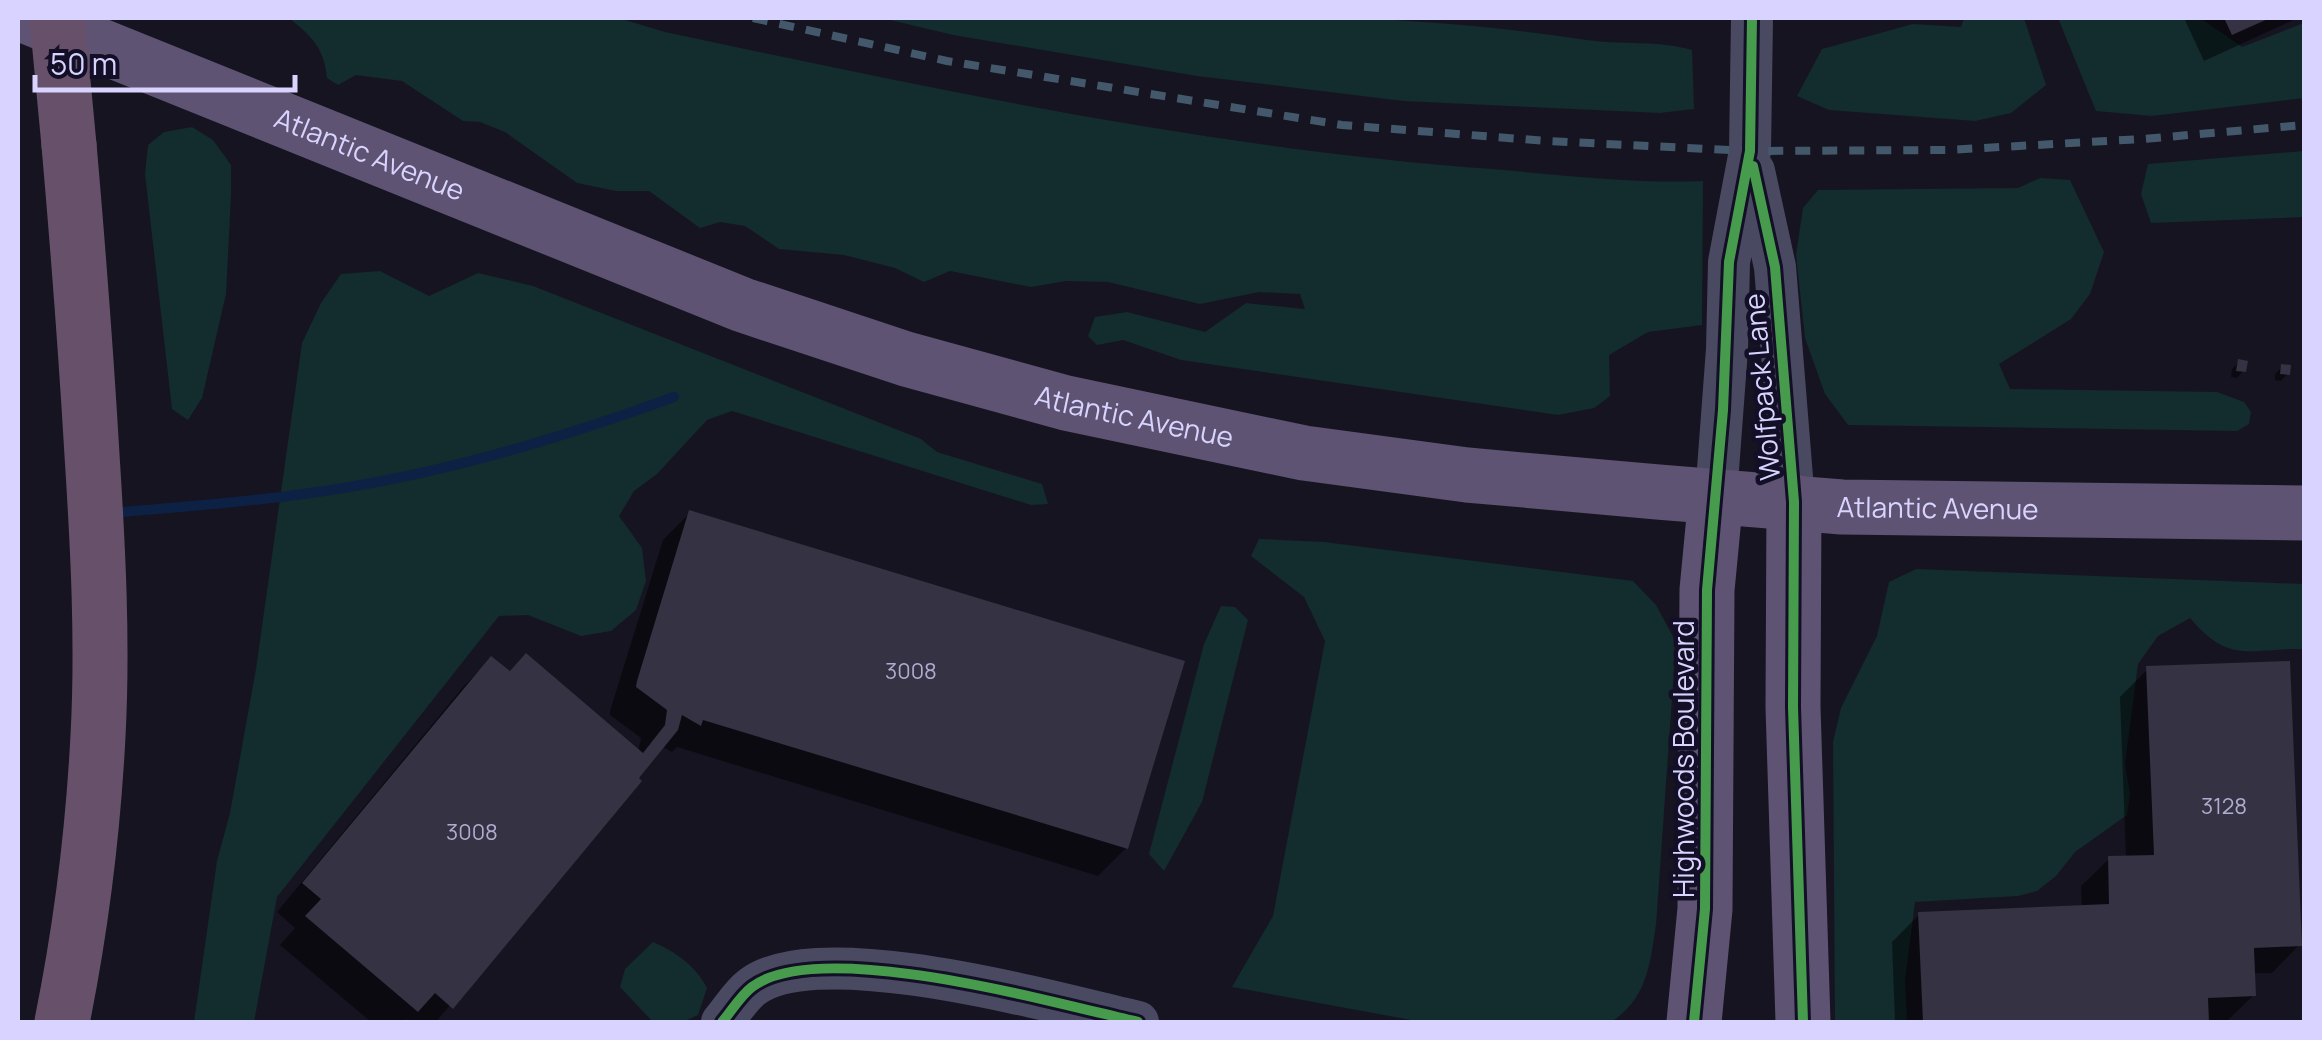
<svg xmlns="http://www.w3.org/2000/svg" width="2322" height="1040" font-family="Manrope,sans-serif">
  <style>
    .green { fill: #132c2d }
    .shadow { fill: #0007 }
    .lines { fill: none; stroke-linecap: round; stroke-linejoin: round }
    .stream { stroke: #0d2144; stroke-width: 10 }
    .building { fill: #343243 }
    .minor { stroke: #4a4962; stroke-width: 42 }
    .major { stroke: #5e5373; stroke-width: 55 }
    .highway { stroke: #67516a; stroke-width: 55 }
    .rail { stroke: #43596b; stroke-width: 8; stroke-dasharray: 15 12; stroke-linecap: butt }
    .highway-bridge { stroke: #67516a; stroke-width: 55 }
    .cycleway-casing { stroke: #130f26; stroke-width: 16 }
    .cycleway { stroke: #469c4c; stroke-width: 10 }
    .labels { text-anchor: middle; stroke-width: 9; stroke-linejoin: round; paint-order: stroke }
    .number-label { font-size: 22px; fill: #b0acd0 }
    .street-label { font-size: 28px; fill: #d9d4ff; stroke: #130f26 }
  </style>
  <rect width="100%" height="100%" fill="#161421"/>
  <path class="green" d="M289,18h329l47,14c273,58 548,117 827,137 70,6 142,15 211,12l-1,144 -54,7 -39,23 1,41 -16,12 -36,7 -377,-55 -58,-20 -26,5 -9,-9 7,-19 32,-5 78,20 41,-29 59,6 -5,-15 -41,-2 -59,12 -92,-22 -42,-1 -35,6 -81,-16 -26,11 -29,-14 -51,-13 -65,-6 -34,-23 -25,-4 -20,6 -51,-37h-33l-39,-8 -72,-51 -25,-10 -17,-1 -61,-40 -46,-6 -18,10 -11,-7c-3,-31 -16,-42 -38,-60z
    M882,18c234,-1 473,-14 705,22 35,5 71,0 105,10l2,59 -34,4 -257,-12 -206,-25 -244,-41z
    M1964,18h60l22,67 -35,28 -36,8 -146,-11 -32,-14 25,-47 91,-25 48,3z
    M2058,18h142l42,29 62,-24v75l-152,18 -56,-5z
    M192,127l21,13 18,25v31l-5,98 -24,104 -14,22 -16,-11 -27,-235 3,-29 16,-13z
    M2304,151v66l-153,6 -10,-29 7,-30z
    M2040,178l30,2 34,72 -14,42 -19,25 -72,45 11,25 207,3 27,10 7,10 -2,12 -12,7 -389,-6 -23,-31 -20,-56 -9,-83 7,-47 15,-18 200,-2z
    M380,271l49,25 49,-23 55,13 388,153 16,13 105,32 6,20 -17,1 -299,-94 -25,9 -50,54 -23,17 -15,25 23,32 4,33 -10,29 -25,21 -30,5 -53,-21 -29,1 -222,281 -23,125h-60l23,-161 13,-48 26,-144 46,-326 19,-40 20,-29z
    M1259,539l65,3 309,39 23,24 20,37 -20,283c-6,39 -9,74 -45,97h-189l-190,-35 41,-71 52,-275 -21,-44 -53,-41z
    M1916,569l388,15v65c-56,-1 -74,16 -114,-31l-32,18 -20,28 -13,100 5,30 -3,21 -52,37 -19,24 -19,15 -19,5 -103,6 -10,78 2,42h-72l-2,-280 8,-34 36,-72 12,-54z
    M1221,606l14,1 13,13 -46,182 -38,69 -15,-17 55,-210z
    M653,942c23,10 42,23 54,46l-9,27 -15,7h-30l-33,-35 5,-18z"/>
  <path class="shadow" d="M2184,18h114l-94,43z
    M2239,362l4,9 -6,7 -6,-1 1,-8z
    M2282,367l5,7 -6,7 -6,-1v-6z
    M690,513l436,335 -28,28 -421,-129 -5,5 -11,-6 -26,32 4,3 -203,241h-26l-4,-3 -3,3h-32l-91,-77 15,-17 -18,-16 187,-226 27,-27 147,93 3,-14 -31,-23v-4l53,-171z
    M2148,669l151,276 -27,28h-19l1,22 -28,27h-331l-3,-80 28,-28 162,-6 -1,-22 28,-27 17,-1 -6,-161z"/>
  <g class="lines">
    <path class="stream" d="M112,513c64,-6 128,-10 191,-19 128,-17 250,-53 371,-97"/>
  </g>
  <path class="building" d="M2224,18h46l-38,17z
    M2238,359l10,2 -2,11 -10,-1z
    M2281,364l10,1 -1,10 -10,-1z
    M689,510l496,151 -57,188 -425,-129 -2,6 -19,-11 -4,15 -39,48 3,3 -189,228 -18,-16 -17,19 -113,-96 16,-17 -19,-16 189,-227 19,15 16,-18 117,100 22,-28 2,-15 -31,-23 1,-6z
    M2290,661l12,285 -48,2 2,48 -48,2 1,24h-286l-5,-110 191,-8 -1,-48 46,-1 -8,-189z"/>
  <g class="lines">
    <path class="minor" d="M1754,171l21,96 19,235
      M1716,496l11,-147 2,-87 21,-111 2,-133
      M722,1022c9,-10 18,-26 30,-35 67,-51 306,17 386,35"/>
    <g class="major">
      <path id="s1" d="M31,18l712,287 163,54 160,44 238,50 163,22 191,17 184,15 462,6"/>
      <path d="M1794,502l-1,205 10,315"/>
      <path d="M1694,1022l11,-113 2,-319 9,-94"/>
    </g>
    <path class="highway" d="M62,1022c19,-94 31,-190 36,-286 5,-93 0,-188 -6,-281 -6,-103 -14,-207 -23,-310"/>
    <path class="rail" d="M753,18l194,43 395,64 205,16 203,10 197,-1 196,-11 161,-14"/>
    <path class="highway-bridge" d="M57,18l12,127"/>
    <defs>
      <path id="cycleway" d="M1753,166l22,101 19,235 -1,205 10,315
        M722,1022c9,-10 18,-26 30,-35 67,-51 306,17 386,35
        M1694,1022l11,-113 2,-319 16,-180 6,-148 21,-111 2,-133"/>
    </defs>
    <use href="#cycleway" class="cycleway-casing"/>
    <use href="#cycleway" class="cycleway"/>
  </g>
  <g class="labels">
    <g class="number-label">
      <text x="911" y="679">3008</text>
      <text x="2224" y="814">3128</text>
      <text x="472" y="840">3008</text>
    </g>
    <g class="street-label">
      <text dy="10" stroke="none"><textPath href="#s1" startOffset="365">Atlantic Avenue</textPath></text>
      <text transform="translate(1762 387) rotate(-95)" y="10">Wolfpack Lane</text>
      <text dy="10" stroke="none"><textPath href="#s1" startOffset="1175">Atlantic Avenue</textPath></text>
      <text dy="10" stroke="none"><textPath href="#s1" startOffset="1985">Atlantic Avenue</textPath></text>
      <text transform="translate(1684 759) rotate(-90)" y="10">Highwoods Boulevard</text>
    </g>
  </g>
  <rect width="2322" height="1040" fill="none" stroke="#d9d4ff" stroke-width="40"/>
  <path d="M35 75v15h260v-15" fill="none" stroke="#d9d4ff" stroke-width="5"/>
  <text x="50" y="75" font-size="30" fill="#d9d4ff" stroke="#130f26" stroke-width="8" paint-order="stroke">50 m</text>
</svg>
